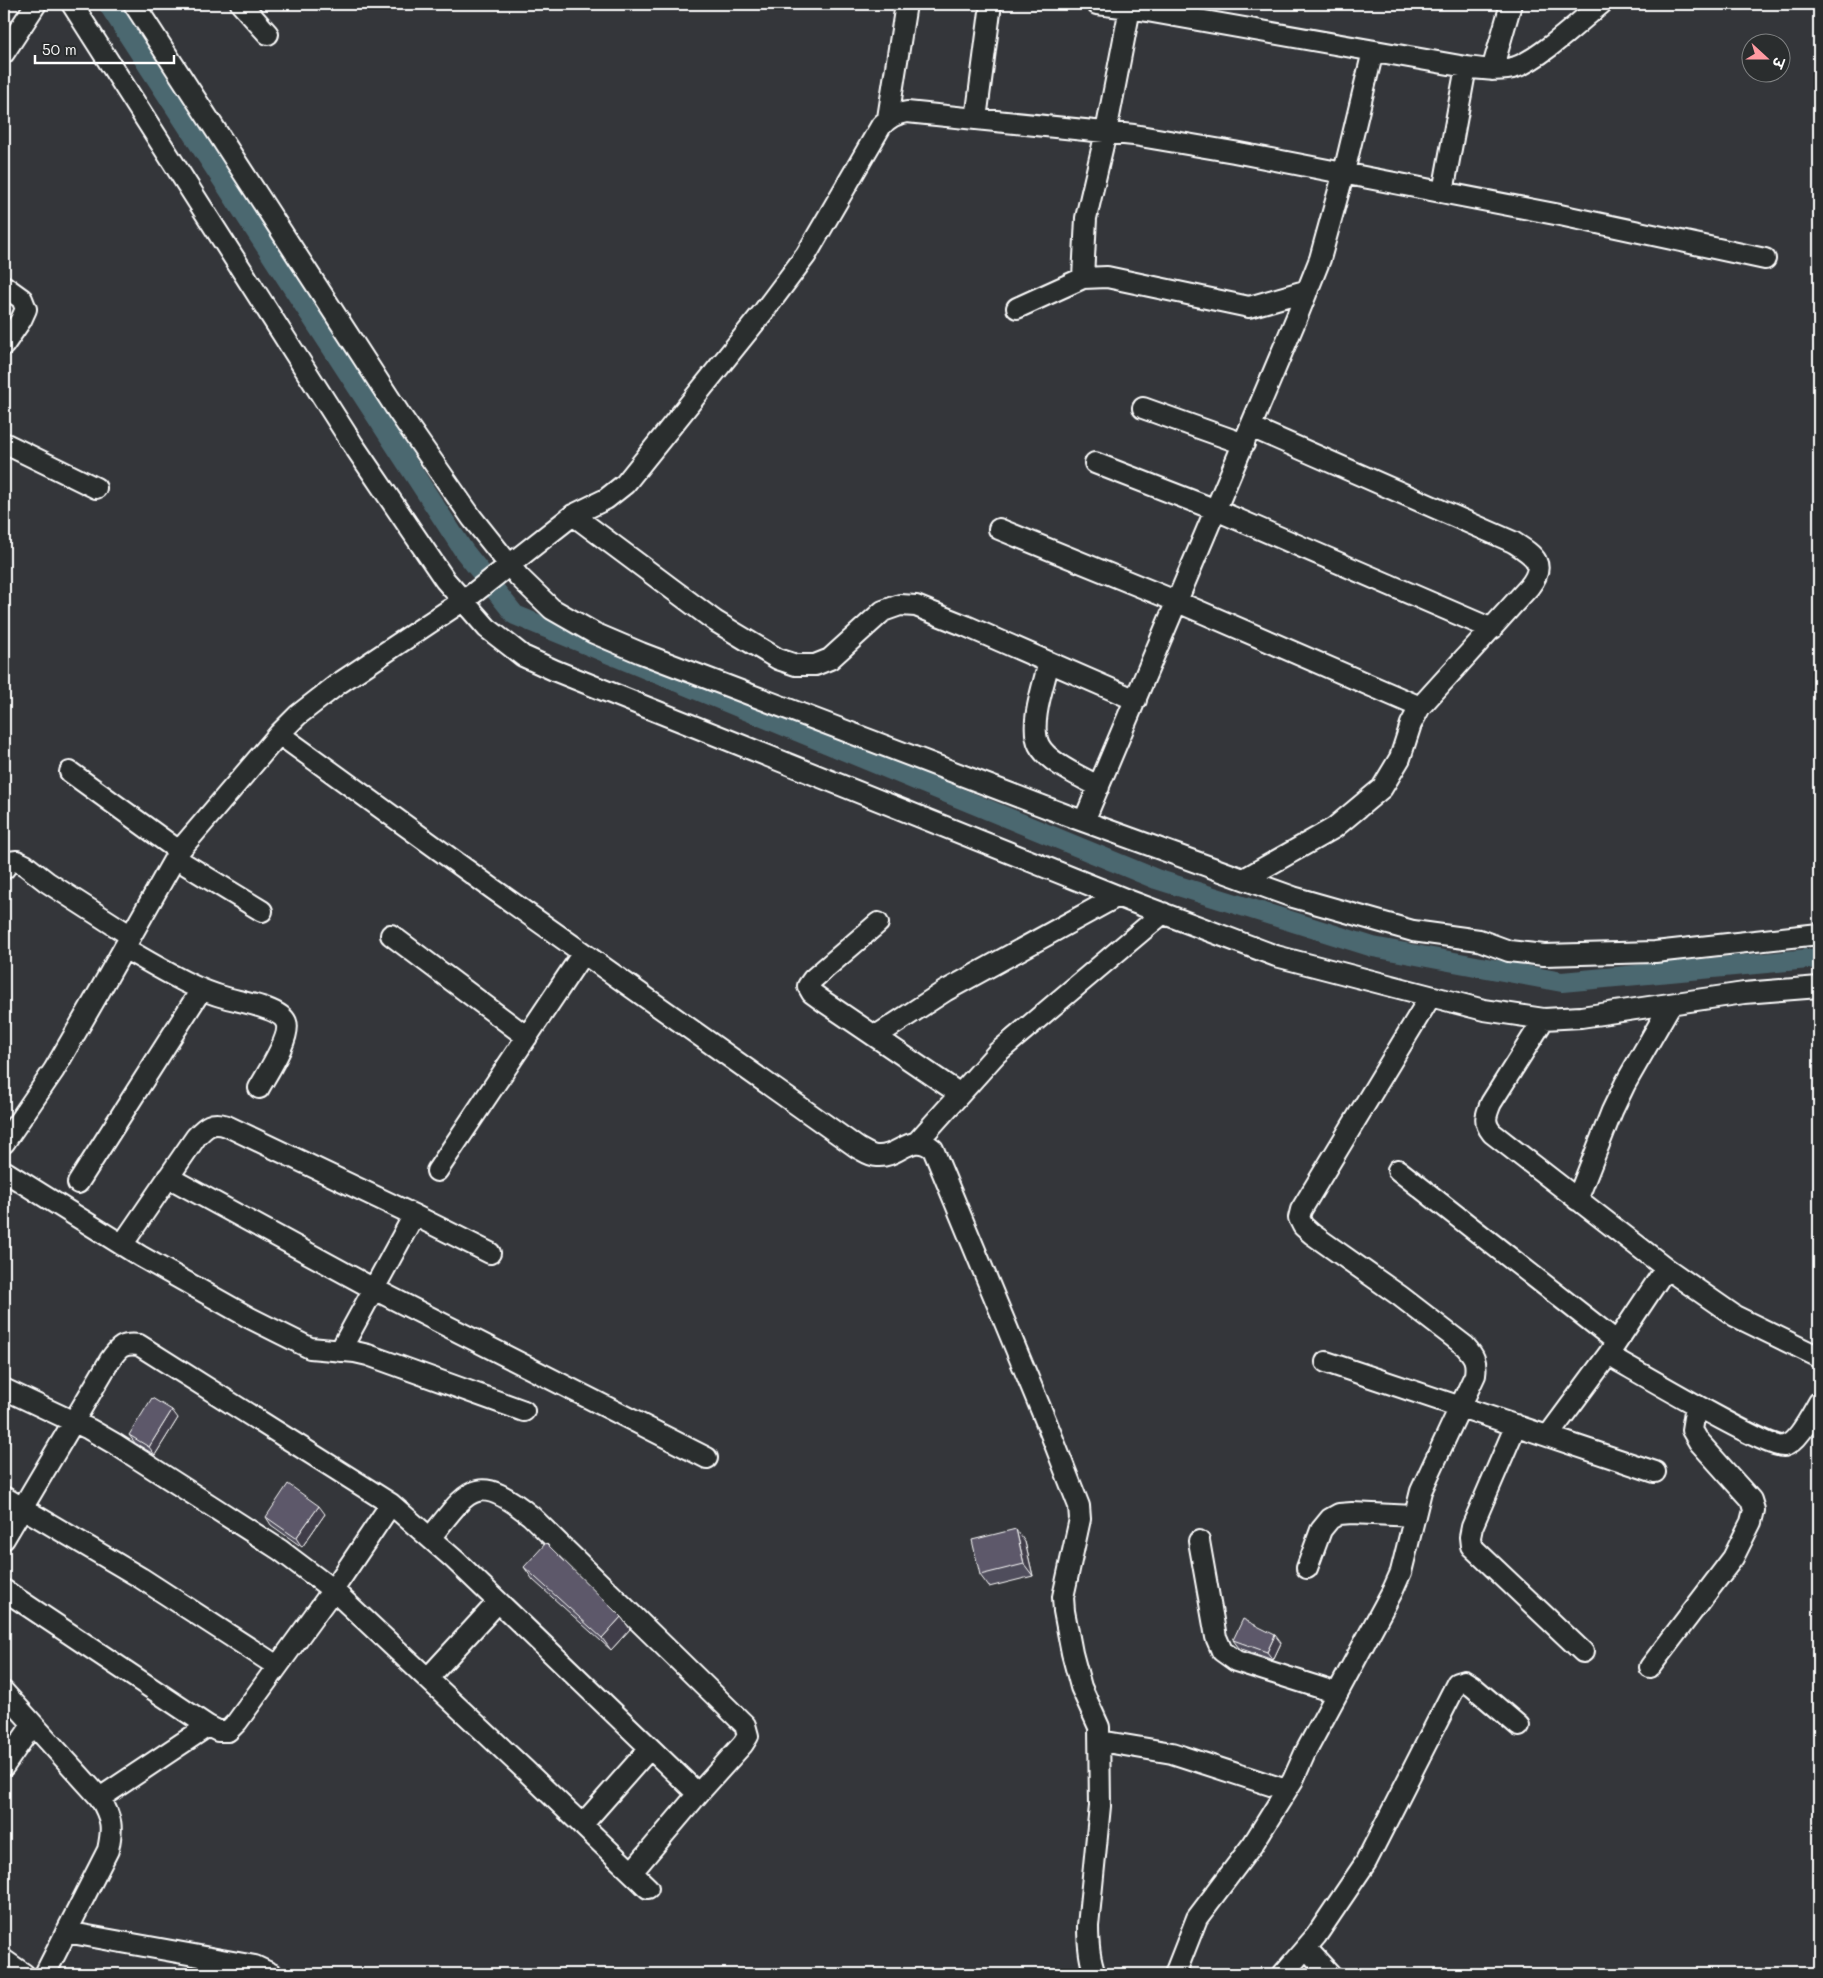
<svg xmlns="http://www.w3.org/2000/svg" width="1823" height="1978" font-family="Mali,'Playpen Sans Deva',sans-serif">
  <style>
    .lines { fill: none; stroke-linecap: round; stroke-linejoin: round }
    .canal { stroke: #4c6770; stroke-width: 20 }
    .street-casing { stroke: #fff; stroke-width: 24 }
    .street { stroke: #2a2d2e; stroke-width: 20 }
    .wall { fill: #504d5b; stroke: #fff }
    .shaded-wall { fill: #413e4a; stroke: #fff }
    .building { fill: #5d596a; stroke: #fff }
  </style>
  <rect width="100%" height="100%" fill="#34363a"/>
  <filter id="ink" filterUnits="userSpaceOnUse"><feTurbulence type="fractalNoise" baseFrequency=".02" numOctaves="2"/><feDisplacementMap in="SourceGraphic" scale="10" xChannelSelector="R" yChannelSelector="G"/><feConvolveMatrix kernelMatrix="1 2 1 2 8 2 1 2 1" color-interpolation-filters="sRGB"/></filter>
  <g filter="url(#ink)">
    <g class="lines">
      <path class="canal" d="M108,4l356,547 51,64 641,264 217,68 189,35 257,-24"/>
      <defs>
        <path id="street" d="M72,4l280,439 93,137 42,48 22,17 14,11 33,15 574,230 146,55 208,54 60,9 37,-2 163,-24 75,-6
          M134,4l265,409 73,105 47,59 33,32 42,24 47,20 428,163 224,81 120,34 66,9 30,11 35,4 111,-3 164,-18
          M241,4l27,30
          M1097,4l33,4 336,59c16,2 34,5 50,0 25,-9 64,-46 85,-63
          M4,53l32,-49
          M1492,70l19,-66
          M888,118l18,-114
          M976,119l15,-115
          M1443,192l23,-125
          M1083,278l3,-60 20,-86 24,-124
          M4,286l18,13 4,10 -5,11 -17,25
          M1017,308l66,-30 24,-1 142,30 59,-17
          M1143,408l101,36
          M4,443l92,45
          M1095,463l121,47 276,119
          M573,515l142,106 63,38 18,6h19l15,-6 53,-48 17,-6 16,1 50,20 170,74
          M999,529l179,73 242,105
          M1049,662c-5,22 -20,62 -10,83 9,18 43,32 60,42
          M279,734l214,155 365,259c6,3 12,8 19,8 22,2 34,-25 56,-7l114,275 32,82 1,13 -17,78 1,14 8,42 9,34 18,40 1,79 -12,120c0,17 1,33 7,48
          M70,772l109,79
          M1084,821l212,-502 24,-60 24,-87 29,-121
          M175,858l87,53
          M4,869l5,-7 8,-1 8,4 22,17 84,54
          M1244,879l90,-51 48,-40 18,-30 11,-34 9,-17 109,-120c19,-24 4,-32 -16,-45l-262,-115
          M878,923l-65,56 -5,7 4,7 11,8 137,93
          M391,935l136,102
          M124,948c34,19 66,40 103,50 14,4 53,10 59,24 6,14 -20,53 -27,66
          M1544,1019l-53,84c-5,12 -8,19 1,30l174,135 69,48 84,41
          M876,1036l69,-45 173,-95
          M917,1142l80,-89 166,-140
          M4,1143l50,-73 44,-76 81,-143 100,-117 19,-19 40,-31 132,-88 103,-81 33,-16 19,-15 139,-173 42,-56 75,-129c8,-9 15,-12 26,-14l227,23 100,17 326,63 205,44
          M1398,1170l218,171
          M4,1171l136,85 110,62 60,30 45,4 13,3 156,56
          M437,1171l146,-218
          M168,1177l206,112 333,169
          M78,1183l123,-193
          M1577,1200l35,-89 13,-27 46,-80
          M122,1245l74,-108c10,-11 16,-16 31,-11l187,89 76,38
          M340,1351l74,-136
          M1608,1355c22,12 161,95 176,91 14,-3 28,-32 35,-44
          M1326,1362l329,110
          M4,1389l85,40 26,15 165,106 53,40 191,179 124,119
          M1516,1425l-44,102 -2,10 1,9 112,106
          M1548,1436l60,-81 58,-87
          M4,1497l137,81 136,88
          M430,1538c38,-47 45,-68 101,-22l214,209 3,11 -5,8 -45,50 -66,78
          M4,1539l106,-179c9,-13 13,-17 29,-15l252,159 64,56 243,234
          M1199,1541l17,96 6,14 14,10 101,32
          M1307,1568l14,-38 9,-11 9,-5 13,-1 62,3
          M4,1590l204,136 10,5h10l9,-9 96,-132 58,-86
          M1650,1667l83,-109 18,-36 3,-12 -3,-10 -52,-58 -7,-12 4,-25
          M428,1678l70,-76
          M4,1692l96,106c12,21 13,29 8,52l-63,124
          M1100,1741l72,12 114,37
          M4,1766l29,-42
          M100,1798l108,-72
          M582,1825l68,-77
          M66,1932l189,34 17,8
          M1306,1948l24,26
          M4,1960l20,14
          M1175,1974l22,-56 56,-74 40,-64 12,-27 88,-163 8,-18 20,-81 54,-116c2,-14 -1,-19 -10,-29l-65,-50 -88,-62 -9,-8 -4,-8 2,-8 129,-213
          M1283,1974l33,-38 50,-74 91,-179 7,-2 8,5 47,40"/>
      </defs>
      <use href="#street" class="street-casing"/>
      <use href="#street" class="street"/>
    </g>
    <path class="wall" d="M178,1418l-23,37 -20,-12 -6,-8z
      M325,1514l-23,33 -31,-22 -5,-8z
      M1025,1542l8,34 -44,11 -9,-12z
      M524,1567l97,50 9,12 -19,21 -78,-70z
      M1233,1640l48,3 -8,17 -34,-12z"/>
    <path class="shaded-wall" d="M172,1410l6,8 -23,37 -6,-8z
      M319,1506l6,8 -23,33 -6,-9z
      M1016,1529l9,13 8,34 -9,-12z
      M621,1617l9,12 -19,21 -9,-12z
      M1275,1635l6,8 -8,17 -6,-8z"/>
    <path class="building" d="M152,1398l20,12 -23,37 -20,-12z
      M288,1484l31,22 -23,32 -30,-21z
      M1016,1529l8,35 -44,11 -8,-35z
      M546,1543l75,74 -19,21 -78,-71z
      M1243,1619l32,16 -8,17 -34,-12z"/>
  </g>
  <rect width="1823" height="1978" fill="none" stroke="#2a2d2e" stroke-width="20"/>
  <rect x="10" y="10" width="1803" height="1958" fill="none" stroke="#fff" stroke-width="2" filter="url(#ink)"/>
  <g transform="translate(1766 58) rotate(111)"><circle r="24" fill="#2a2d2e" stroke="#7f8182"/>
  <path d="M0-4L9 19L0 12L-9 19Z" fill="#ff9aa2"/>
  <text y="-8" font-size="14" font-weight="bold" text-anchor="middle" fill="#ffffff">उ</text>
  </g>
  <path d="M35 55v8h139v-8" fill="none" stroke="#ffffff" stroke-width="2.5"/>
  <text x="42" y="55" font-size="15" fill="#ffffff" stroke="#2a2d2e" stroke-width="4" paint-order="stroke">50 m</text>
</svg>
